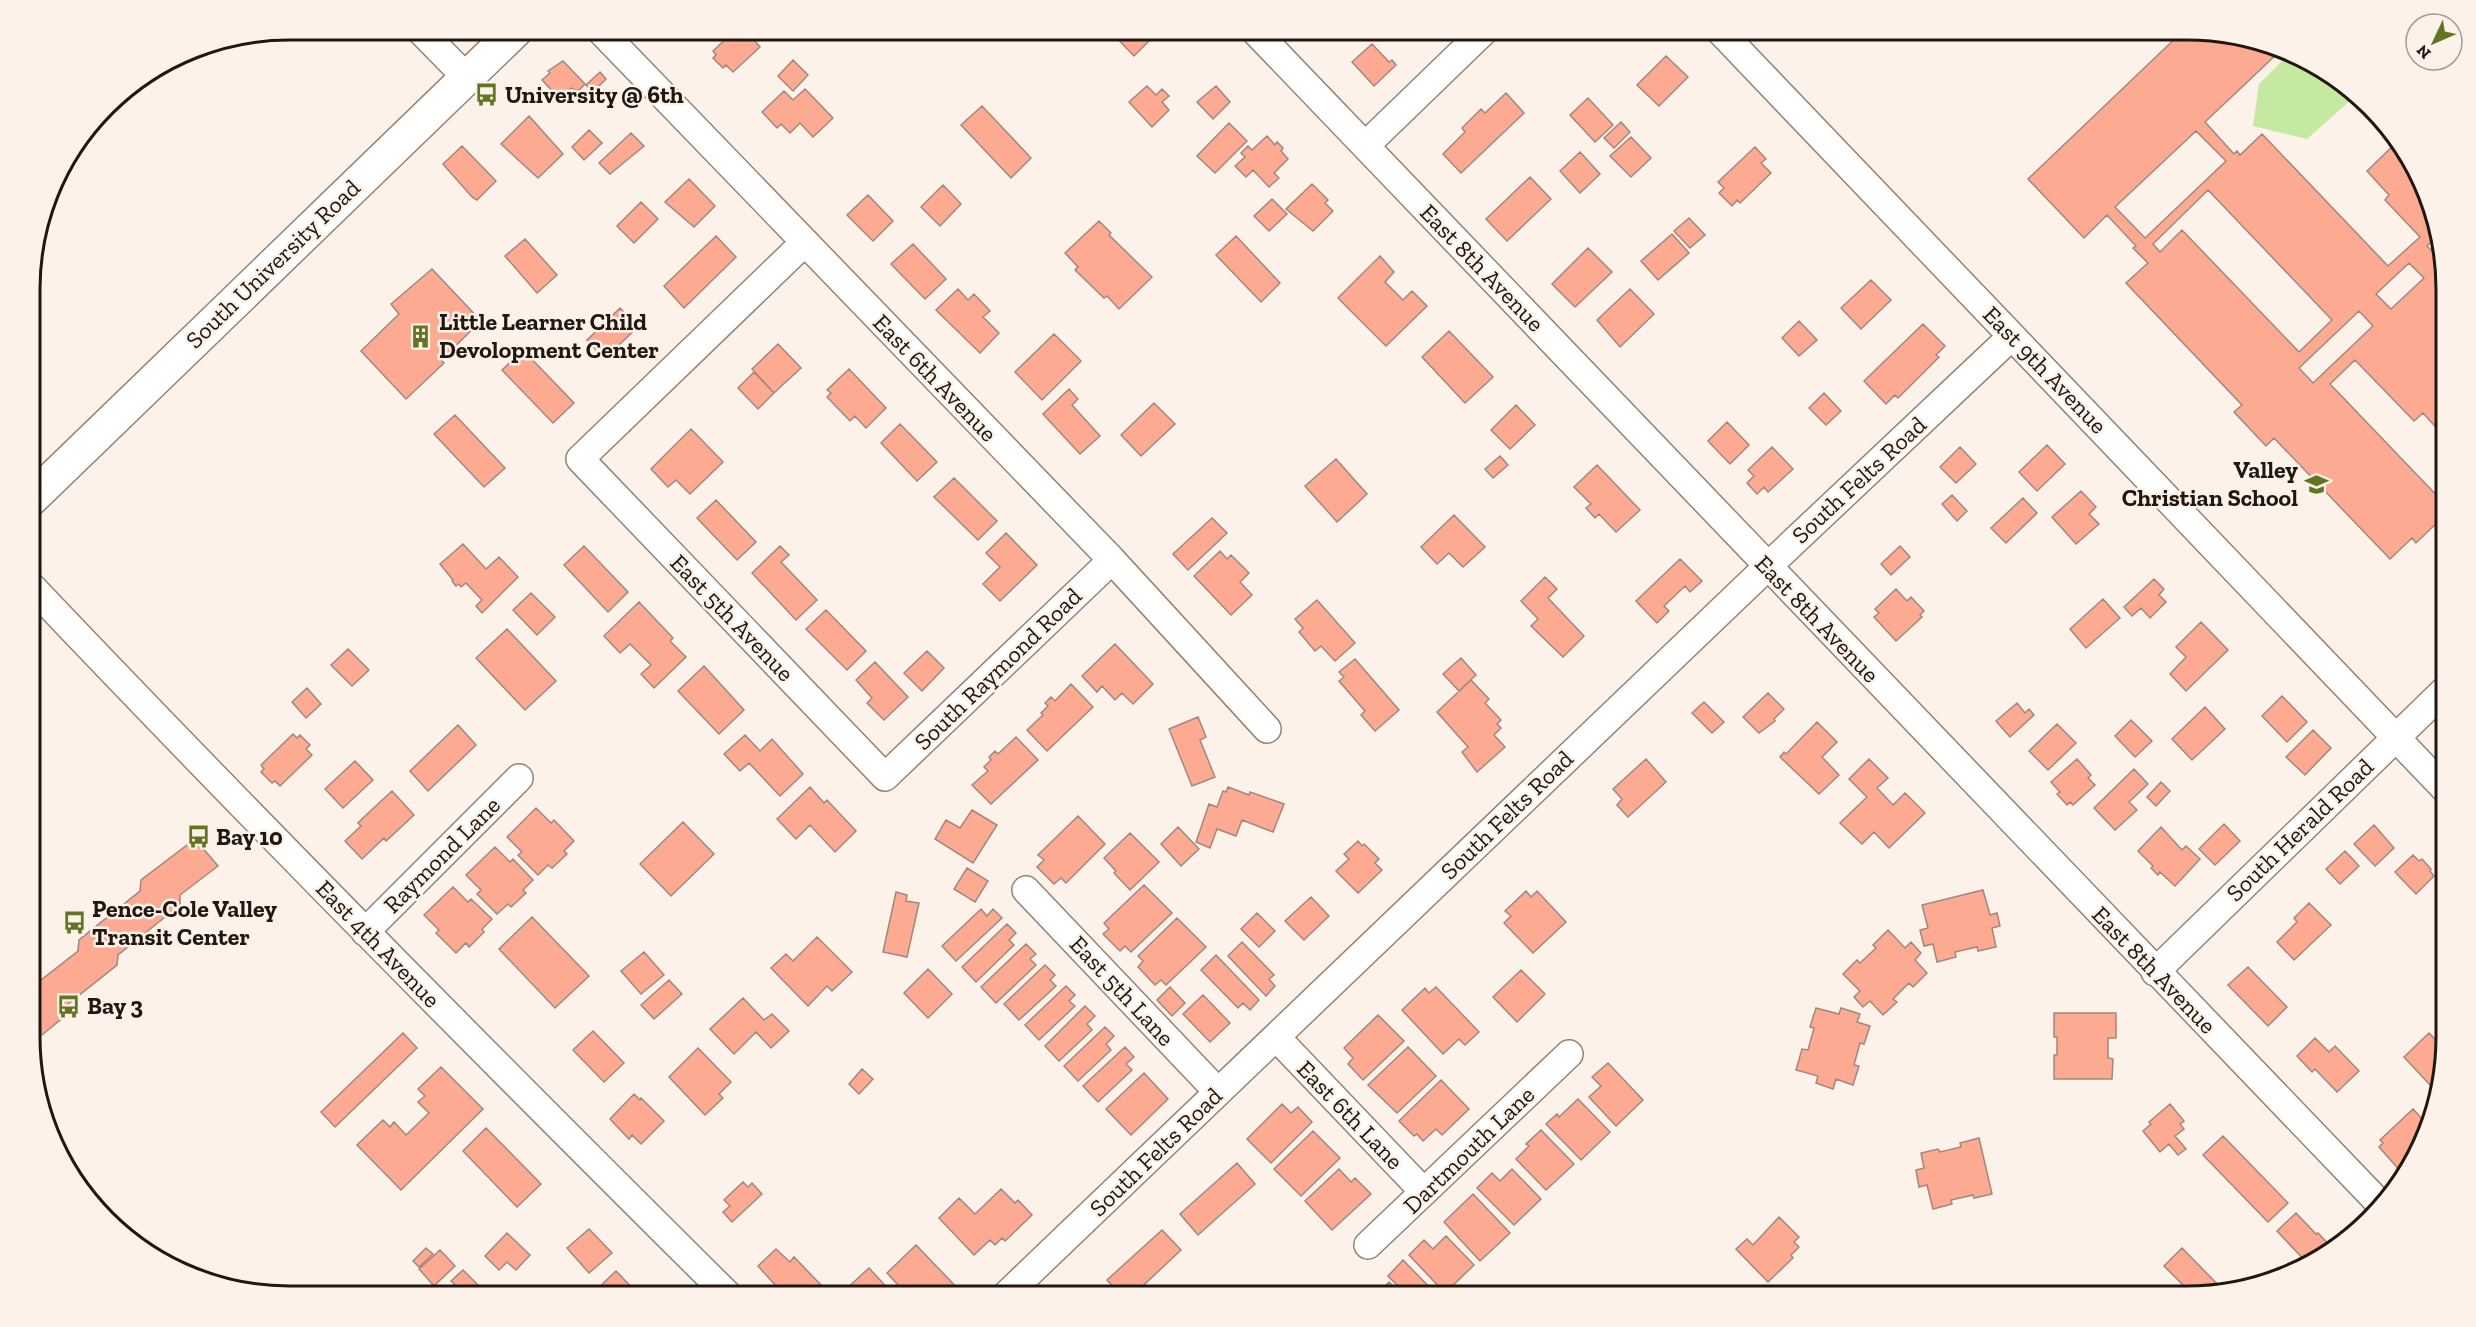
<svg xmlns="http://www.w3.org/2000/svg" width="2476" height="1327" font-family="'Zilla Slab',serif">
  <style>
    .green { fill: #c5e9a0 }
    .building { fill: #fcaa91; stroke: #a4867d; stroke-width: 1.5; fill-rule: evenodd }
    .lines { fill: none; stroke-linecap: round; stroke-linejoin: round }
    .minor-casing { stroke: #9a8270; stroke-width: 30 }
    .major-casing { stroke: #9a8270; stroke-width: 36 }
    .minor { stroke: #fff; stroke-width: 27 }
    .major { stroke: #fff; stroke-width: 33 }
    .labels { text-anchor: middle; stroke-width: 5; stroke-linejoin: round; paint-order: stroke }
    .poi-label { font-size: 24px; font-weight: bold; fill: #201710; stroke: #fcf2ea; text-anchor: start }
    .street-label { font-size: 24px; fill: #201710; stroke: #fcf2ea }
    .rim { fill: none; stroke: #201710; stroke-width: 3 }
  </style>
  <rect width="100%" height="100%" fill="#fcf2ea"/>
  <path class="green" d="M2289,54c26,6 45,26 63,45l-45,40 -54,-13 6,-42z"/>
  <path class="building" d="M735,30h10l15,17 -27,25 -7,-7 -3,3 -10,-10 3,-3 -3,-4z
    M1109,30h45l3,3 -23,23z
    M2184,30l95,22 -74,70 29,32 3,-3 3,4 22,-21 126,132 32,-29 -35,-37 4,-5 -22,-24 31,-30 4,4 34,92 -9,9 14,14 3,-2v178l-21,-23 -9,8 -59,-61 -25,24 113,118 1,-1 1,14 -29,28 -4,-5 -22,21 -116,-121 -8,8 -32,-34 8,-7 -116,-122 22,-20 -15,-15 3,-2 -29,-31 -23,23 -56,-59zM2196,131l30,30 -81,77 -30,-31zM2208,190l124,130 -33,32 -117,-122 -22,22 -7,-8zM2409,263l15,15 -33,31 -15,-15zM2359,311l14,15 -60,57 -14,-15z
    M1372,44l17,18 3,-2 4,5 -22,21 -22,-24z
    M1666,56l22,21 -29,29 -22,-21z
    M793,60l15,15 -15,16 -15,-15z
    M563,61l22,23 -7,7 -7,-3 -12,10 -17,-18 8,-7 -2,-2z
    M600,72l6,7 -13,13 -7,-7z
    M1147,86l9,9 6,-6 7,7 -7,6 7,8 -17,17 -23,-25z
    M1216,86l14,16 -17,17 -16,-17z
    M805,89l28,29 -20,19 -13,-14 -10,10 -9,-9 -4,4 -15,-16 22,-21 9,9z
    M1506,93l18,20 -63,60 -18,-19 22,-22 -3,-4 19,-19 4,4z
    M1588,98l25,27 -18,17 -25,-27z
    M982,106l49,52 -20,20 -50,-53z
    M529,116l34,38 -25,24 -37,-34z
    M1621,122l9,10 -16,16 -10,-10z
    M1229,123l18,18 -32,32 -18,-17z
    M589,130l13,13 -18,17 -12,-13z
    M631,133l13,13 -34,28 -11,-11z
    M1267,136l8,9 2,-3 6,6 -2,3 7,8 -14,14 5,5 -10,9 -16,-17 -7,7 -11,-11 10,-9 -4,-4 7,-7 4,4z
    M1631,137l20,21 -20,19 -21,-21z
    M462,146l34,35 -19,19 -5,-3 -29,-33z
    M1755,147l11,12 -5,4 10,10 -31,30 -3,-3 -5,6 -13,-13 5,-5 -6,-6z
    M1580,152l20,22 -20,19 -20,-22z
    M1530,177l21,22 -44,42 -21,-22z
    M689,179l26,27 -21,21 -29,-25z
    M1312,184l16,16 -3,3 8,8 -20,20 -27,-22z
    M943,185l18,19 -21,22 -19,-19z
    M868,195l25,26 -20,20 -26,-26z
    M1272,199l15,15 -18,17 -15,-15z
    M641,202l17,17 -24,24 -17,-17z
    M1689,218l16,17 -15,13 -16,-17z
    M1099,221l12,12 -2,2 43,42 -33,32 -12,-13 -3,2 -29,-28 3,-3 -13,-14z
    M1672,234l17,19 -31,27 -17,-19z
    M716,236l20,21 -52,51 -20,-22z
    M1236,236l44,47 -19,19 -45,-47z
    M525,239l32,36 -20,18 -32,-37z
    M913,244l33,35 -21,20 -34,-35z
    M1588,248l24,24 -37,35 -23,-23z
    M1380,256l14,16 -9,10 18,18 9,-9 15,15 -41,40 -48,-48z
    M432,269l49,52 -40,39 3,3 -38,36 -45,-48 38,-37 -8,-10z
    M1871,280l20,20 -30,29 -20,-21z
    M958,289l10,11 6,-6 16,17 -7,6 16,16 -19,20 -44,-43z
    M1630,289l24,25 -34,33 -23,-27z
    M620,308l18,19 -34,32 -17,-19z
    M1799,321l18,19 -18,16 -17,-18z
    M1923,324l22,22 -9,9 3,2 -41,41 -3,-3 -9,9 -22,-23z
    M1449,331l44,46 -28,26 -43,-46z
    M1054,334l27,27 -39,39 -27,-28z
    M778,344l23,24 -27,25 -22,-24z
    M523,350l51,53 -21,20 -51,-53z
    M849,369l37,39 -20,20 -11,-12 -5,5 -23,-24 4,-4 -4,-3z
    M754,372l20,21 -16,16 -20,-21z
    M1069,389l9,10 -6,6 28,31 -20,18 -37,-40z
    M1824,393l17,18 -15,14 -17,-17z
    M1154,403l21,21 -34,32 -20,-21z
    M1516,405l19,20 -25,24 -19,-19z
    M455,415l50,53 -21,19 -50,-53z
    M1727,422l22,23 -19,19 -22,-23z
    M900,424l37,38 -20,19 -36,-38z
    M691,429l32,33 -33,32 -14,-14 -8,7 -17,-18z
    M2047,445l18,19 -28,27 -18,-19z
    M1772,447l21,22 -25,23 -4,-5 -7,7 -10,-11 7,-7 -6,-6z
    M1960,447l16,17 -20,19 -16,-16z
    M1500,456l8,9 -15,13 -8,-9z
    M1336,459l31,35 -30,28 -32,-36z
    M1597,465l43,45 -24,22 -17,-18 -4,4 -9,-10 5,-4 -17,-17z
    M954,478l43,43 -19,19 -44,-43z
    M2081,491l15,16 -7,7 10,10 -23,20 -24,-27z
    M1952,495l15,16 -10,10 -15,-17z
    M2023,498l14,15 -31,30 -15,-15z
    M716,500l40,42 -19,18 -40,-42z
    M1454,515l31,32 -22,20 -14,-14 -12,11 -16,-17z
    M1212,518l15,15 -39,37 -15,-16z
    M1006,533l31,32 -37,36 -17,-17 17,-17 -14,-14z
    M463,544l23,25 13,-12 19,20 -36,36 -6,-7 6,-6 -16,-17 -5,4 -2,-3 -3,2 -4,-5 1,-1 -13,-16z
    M584,546l44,46 -20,20 -44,-47z
    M780,546l9,9 -8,7 36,38 -21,20 -44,-47z
    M1900,546l10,11 -19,18 -10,-11z
    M1220,551l7,8 4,-4 18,18 -9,9 12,13 -21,20 -37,-39z
    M1680,559l22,22 -12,11 -5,-6 -21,20 5,5 -12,12 -21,-22z
    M1545,577l12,12 -9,9 36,38 -21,21 -32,-31 7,-7 -17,-18z
    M2154,579l10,10 -5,6 7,7 -16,16 -9,-10 -9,8 -8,-9z
    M1896,589l11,12 4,-4 13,14 -4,4 2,2 -26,24 -22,-24 5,-4 -4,-4z
    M531,593l24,24 -18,18 -24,-25z
    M2103,599l17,19 -34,30 -16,-19z
    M1317,600l38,43 -20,18 -14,-15 -6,5 -16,-19 4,-4 -8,-9z
    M639,602l34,36 -3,3 16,16 -32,31 -13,-14 10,-9 -21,-21 -10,9 -16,-17z
    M826,610l40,41 -19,19 -41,-41z
    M2201,622l27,28 -42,41 -16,-17 16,-17 -10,-10z
    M507,629l49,52 -31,29 -49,-52z
    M1115,644l38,40 -20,20 -11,-11 -7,7 -13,-14 -5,6 -15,-16z
    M348,649l21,21 -17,16 -21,-21z
    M927,651l17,17 -22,23 -18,-18z
    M1461,658l15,17 -17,16 -16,-17z
    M1355,659l44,51 -24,21 -14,-16 4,-4 -26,-30 5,-4 -5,-5z
    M875,662l33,35 -24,23 -17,-17 5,-5 -16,-18z
    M704,666l40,44 -25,24 -41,-43z
    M1471,680l18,19 -4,4 16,17 -4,4 4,4 -7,7 11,12 -28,25 -15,-20 6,-5 -31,-35z
    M1071,684l22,23 -46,44 -20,-21 16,-15 -2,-2 7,-7 -3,-3 6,-6 4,4z
    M307,688l14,16 -15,14 -14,-16z
    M1768,693l16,16 -10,10 1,2 -16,12 -16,-16z
    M2282,696l25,26 -20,20 -25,-26z
    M1704,702l20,20 -12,11 -20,-20z
    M2017,703l8,10 4,-4 5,6 -24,22 -14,-16z
    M2205,707l20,22 -33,31 -20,-21z
    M1198,717l8,20 -6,3 15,37 -23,9 -23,-57z
    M2131,720l21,21 -17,16 -20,-21z
    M1817,722l20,20 -15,15 17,18 -20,19 -39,-37 4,-5 2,2z
    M2057,724l19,19 -28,27 -19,-19z
    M458,725l18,20 -48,46 -18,-20z
    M2313,730l18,18 -26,27 -19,-18z
    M293,734l4,4 3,-3 10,10 -4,4 6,6 -32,31 -5,-5 -3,2 -11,-11 3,-3 -3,-4z
    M745,735l15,16 12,-12 31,35 -23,22 -31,-33 -9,8 -16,-17z
    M1016,737l22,23 -47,44 -19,-19 16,-14 -4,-4 7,-7 -2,-3 6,-6 3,3z
    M1646,759l20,23 -38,35 -11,-12 5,-6 -9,-10z
    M1869,759l19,19 -11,10 16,17 12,-12 20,20 -36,35 -15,-16 -12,12 -22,-21 27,-26 -18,-18z
    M2077,759l14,16 -3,3 7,7 -22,20 -3,-3 -3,3 -10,-11 3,-2 -9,-10z
    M355,761l18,19 -30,28 -18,-19z
    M2134,769l14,15 -19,18 8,8 -22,20 -21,-22z
    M2161,782l9,9 -14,15 -9,-9z
    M810,787l14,16 3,-3 29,31 -21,21 -25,-27 -14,14 -19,-20z
    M1228,787l21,8 1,-3 34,12 -11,28 -31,-12 -6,16 -19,-7 -7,19 -14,-6 13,-38 8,3 6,-16 3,1z
    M392,791l22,24 -28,26 -2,-3 -22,21 -17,-18 16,-15 -3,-3 7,-7z
    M536,808l15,15 3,-3 20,21 -10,10 3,3 -15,14 -4,-3 -10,10 -20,-20 4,-3 -15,-15z
    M972,810l25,15 -24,38 -38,-24 11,-19 14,8z
    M1078,816l27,28 -39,39 -5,-5 -7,6 -17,-17 7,-7 -6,-5z
    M683,822l31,32 -43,42 -31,-32z
    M2224,824l16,17 -25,24 -16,-16z
    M2374,825l20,23 -19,18 -21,-22z
    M1178,827l21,22 -18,17 -20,-22z
    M2161,827l21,23 4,-4 14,13 -25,27 -15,-14 -2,3 -7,-7 2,-2 -15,-15z
    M1130,833l29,29 -29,28 -16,-17 2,-2 -12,-13z
    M195,839l23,27 -38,29v10l-62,50 -1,10 -50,40 -2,11 -33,27v-56l46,-36 1,-11 61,-49 1,-11z
    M1358,841l4,5 2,-2 15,15 -4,4 7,7 -24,23 -22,-22 13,-12 -5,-5z
    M495,847l15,15 3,-3 20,21 -10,10 3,3 -15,14 -3,-3 -11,10 -20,-20 4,-4 -15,-15z
    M2345,851l14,15 -19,18 -14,-15z
    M2413,855l6,6 3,-2 9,10 -1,2 4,5 -18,18 -21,-22z
    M967,868l21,13 -13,21 -21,-13z
    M1144,885l28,28 -41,39 -6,-6 -5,5 -17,-17 6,-5 -5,-6z
    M453,887l15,15 3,-3 21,20 -10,10 2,3 -15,15 -3,-4 -10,10 -20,-20 3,-3 -15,-15z
    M1983,890l7,25 7,-2 3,13 -8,2 4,19 -18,4 -1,-4 -22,5 1,5 -19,5 -4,-18 -9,2 -4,-16 8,-2 -6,-23z
    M1526,891l5,6 6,-6 29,31 -33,31 -29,-30 7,-7 -6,-5z
    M896,892l11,3 -1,6 13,2 -12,54 -24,-5z
    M1311,897l18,19 -25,24 -19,-19z
    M2309,903l22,22 -37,35 -17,-18 20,-20 -3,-4z
    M981,909l6,7 6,-7 9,9 -46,43 -14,-15z
    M1257,913l18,18 -16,16 -18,-18z
    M532,917l57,59 -34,32 -56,-59z
    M1177,918l29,29 -40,38 -5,-5 -6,5 -17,-18 5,-6 -5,-5z
    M1007,924l9,9 -7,7 5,5 -38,37 -14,-15z
    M1888,930l17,18 6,-6 10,11 -6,7 12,13 -14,14 -4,-4 -16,16 4,3 -14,13 -13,-14 -7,6 -9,-10 6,-6 -17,-17 14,-14 3,3 16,-15 -3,-3z
    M817,937l35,35 -20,19 -5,-5 -19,20 -37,-38 15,-14 7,7z
    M1242,942l32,33 -5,4 6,7 -9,10 -38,-40z
    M1026,944l10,10 -6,5 6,6 -40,38 -15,-16z
    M644,952l20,23 -23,19 -20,-23z
    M1216,955l43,45 -9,10 -7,-7 -5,5 -37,-38z
    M1045,965l10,10 -5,5 6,6 -37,34 -15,-16z
    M2248,967l39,40 -19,19 -40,-41z
    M928,969l24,25 -24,24 -24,-25z
    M1521,970l24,24 -28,28 -24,-25z
    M669,980l13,14 -28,25 -13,-14z
    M1066,986l9,9 -6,6 6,5 -36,34 -14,-15z
    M1170,987l15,16 -13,13 -15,-16z
    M1436,987l43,45 -14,13 -6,-6 -16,15 -41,-44 23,-22 4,5z
    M1203,995l27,28 -20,19 -27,-28z
    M743,998l21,22 8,-6 17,17 -18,17 -15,-16 -22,22 -24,-25z
    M1085,1006l10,10 -8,8 5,6 -33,31 -14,-15z
    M1816,1008l23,6 2,-6 19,6 -3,8 13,4 -6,18 -4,-1 -6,22 5,1 -6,19 -17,-6 -3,10 -17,-6 2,-7 -22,-6 6,-21 6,1 6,-22 -4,-1z
    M2054,1013h62v25h-8v20l5,1 -1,20h-58v-24h3v-18h-3z
    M1378,1015l26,26 -41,39 -15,-16 5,-6 -9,-10z
    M1105,1027l9,9 -8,8 5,6 -33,31 -14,-15z
    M593,1031l31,32 -20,19 -31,-32z
    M403,1033l14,15 -82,79 -14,-15z
    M2429,1033l15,15 -8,34 -5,4 -27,-29z
    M2315,1038l14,14 6,-6 24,25 -22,21 -22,-23 -3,3 -15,-16z
    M1125,1047l9,10 -8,7 6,6 -34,32 -15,-16z
    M1408,1047l28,29 -39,37 -29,-28z
    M698,1048l33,34 -12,12 4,4 -18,17 -36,-38z
    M1608,1063l35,37 -27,26 -27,-29 12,-11 -9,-9z
    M441,1067l42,42 -82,81 -44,-45 26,-25 7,7 4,-5 12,13 23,-22 -11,-11 7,-6 -7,-7z
    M862,1069l11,10 -14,15 -10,-10z
    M1144,1073l24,26 -37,36 -25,-26z
    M1441,1080l28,29 -27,26 -6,-6 -13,12 -6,-7 -3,2 -15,-15z
    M634,1094l6,6 1,-2 23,23 -23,23 -9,-9 -3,4 -19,-20z
    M1578,1099l32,33 -29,28 -35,-36 11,-10 2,3z
    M1282,1104l9,9 7,-6 14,15 -41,41 -24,-24z
    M2170,1104l14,17 -4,3 4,5 -9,7 11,13 -8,6 -9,-11 -9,8 -17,-21 8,-7 -2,-2z
    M2413,1109l13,14 -7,29 -16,22 -24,-27 4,-4 -3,-3z
    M486,1128l55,56 -24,23 -54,-56z
    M1541,1130l33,34 -28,26 -30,-31 13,-13 -3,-2z
    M1313,1131l27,27 -39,38 -27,-27z
    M2223,1136l65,67 -20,19 -65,-67z
    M1979,1138l13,56 -18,4 -1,-3 -22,5 1,4 -19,5 -6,-24 -8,2 -3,-17 8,-2 -3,-15 17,-4 2,3 21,-5 -1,-4z
    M1237,1163l18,21 -57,51 -18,-21z
    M1339,1169l12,13 4,-4 16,16 -39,36 -27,-29z
    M1512,1169l29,30 -27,26 -37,-37 15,-15 8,8z
    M743,1182l5,5 4,-4 10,11 -30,28 -9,-10 7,-6 -6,-6z
    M1001,1189l14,14 3,-3 14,15 -27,26 -3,-3 -7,7 -5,-5 -16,15 -35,-37 20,-20 16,16z
    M1473,1194l37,39 -30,28 -36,-39z
    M2296,1213l20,21 2,-1 16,17 -26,14 -31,-33z
    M1779,1217l20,20 -5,5 5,5 -8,8 2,3 -25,24 -32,-33 11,-10 6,6z
    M589,1229l23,24 -23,20 -22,-25z
    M1162,1230l19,20 -50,47h-8l-16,-17z
    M507,1233l23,22 -14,15 -9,-8 -8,8 -14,-14z
    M1446,1236l28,29 -29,28 -36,-38 15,-15 9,9z
    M916,1245l48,50 -2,2h-53l-22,-24z
    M426,1248l7,6 -14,13 -6,-6z
    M2182,1248l43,44 -31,4 -30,-30z
    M776,1249l14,13 4,-5 28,29 -12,11h-24l-28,-31z
    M440,1250l15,16 -21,20 -15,-17z
    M1403,1260l36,37h-57l-4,-4 11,-11 7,7 3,-2 -11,-11z
    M869,1268l22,24 -5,5h-39l-4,-5z
    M463,1270l16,16 -11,11 -17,-16z
    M616,1271l25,26h-52z"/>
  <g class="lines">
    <defs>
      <path id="minor" d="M420,30l46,47
        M600,30l512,530 155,169
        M1254,30l1129,1177
        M1719,30l726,759
        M1366,145l119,-115
        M805,242l-225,217 305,318 227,-217
        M31,586c229,241 463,477 699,711
        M1026,890l192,202
        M365,932l154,-154
        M2155,972l290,-282
        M1276,1037l148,155
        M1368,1245l201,-191
        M1004,1297l763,-730 245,-231"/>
      <path id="major" d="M31,499l485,-469"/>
    </defs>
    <use href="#minor" class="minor-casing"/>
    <use href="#major" class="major-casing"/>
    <use href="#minor" class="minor"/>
    <use href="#major" class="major"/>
  </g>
  <defs>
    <symbol id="bus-bare" viewBox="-9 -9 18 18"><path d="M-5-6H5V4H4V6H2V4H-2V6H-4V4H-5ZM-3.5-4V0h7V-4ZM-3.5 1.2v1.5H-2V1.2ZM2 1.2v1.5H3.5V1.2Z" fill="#647422" stroke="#fcf2ea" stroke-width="2.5" paint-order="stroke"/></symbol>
    <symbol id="building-bare" viewBox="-9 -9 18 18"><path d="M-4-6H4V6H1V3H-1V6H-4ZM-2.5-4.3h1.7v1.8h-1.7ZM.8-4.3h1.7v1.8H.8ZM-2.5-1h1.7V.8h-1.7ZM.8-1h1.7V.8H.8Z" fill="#647422" stroke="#fcf2ea" stroke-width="2.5" paint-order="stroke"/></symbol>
    <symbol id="school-bare" viewBox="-9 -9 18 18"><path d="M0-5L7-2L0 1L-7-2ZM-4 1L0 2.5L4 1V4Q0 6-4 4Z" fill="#647422" stroke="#fcf2ea" stroke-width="2.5" paint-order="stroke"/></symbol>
  </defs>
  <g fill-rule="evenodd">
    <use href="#bus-bare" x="470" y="78" width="33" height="33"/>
    <use href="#building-bare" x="404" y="320" width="33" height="33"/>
    <use href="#school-bare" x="2300" y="468" width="33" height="33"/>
    <use href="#bus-bare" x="182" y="820" width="33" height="33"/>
    <use href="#bus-bare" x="58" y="906" width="33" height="33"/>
    <use href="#bus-bare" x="52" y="990" width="33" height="33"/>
  </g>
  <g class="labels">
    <g class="poi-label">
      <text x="505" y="103">University @ 6th</text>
      <text x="439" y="330">Little Learner Child<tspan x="439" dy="28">Devolopment Center</tspan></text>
      <text x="2298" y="478" text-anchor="end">Valley<tspan x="2298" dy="28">Christian School</tspan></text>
      <text x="216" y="845">Bay 10</text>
      <text x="92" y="917">Pence-Cole Valley<tspan x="92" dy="28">Transit Center</tspan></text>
      <text x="87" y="1014">Bay 3</text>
    </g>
    <g class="street-label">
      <text transform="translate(273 264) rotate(-44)" y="8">South University Road</text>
      <text transform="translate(1482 268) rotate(46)" y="8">East 8th Avenue</text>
      <text transform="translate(2045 370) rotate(46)" y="8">East 9th Avenue</text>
      <text transform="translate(935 378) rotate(46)" y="8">East 6th Avenue</text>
      <text transform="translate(1859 480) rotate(-43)" y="8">South Felts Road</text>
      <text transform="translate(732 618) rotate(46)" y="8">East 5th Avenue</text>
      <text transform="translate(1817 619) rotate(46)" y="8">East 8th Avenue</text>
      <text transform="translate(998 669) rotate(-44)" y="8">South Raymond Road</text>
      <text transform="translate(1507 815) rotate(-44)" y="8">South Felts Road</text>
      <text transform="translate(2300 830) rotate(-44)" y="8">South Herald Road</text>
      <text transform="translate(442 855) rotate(-45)" y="8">Raymond Lane</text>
      <text transform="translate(378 944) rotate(46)" y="8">East 4th Avenue</text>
      <text transform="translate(2154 970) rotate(46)" y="8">East 8th Avenue</text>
      <text transform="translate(1122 991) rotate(47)" y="8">East 5th Lane</text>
      <text transform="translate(1350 1115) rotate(46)" y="8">East 6th Lane</text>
      <text transform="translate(1469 1150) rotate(-44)" y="8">Dartmouth Lane</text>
      <text transform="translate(1156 1152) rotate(-44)" y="8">South Felts Road</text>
    </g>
  </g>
  <path d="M0 0H2476V1327H0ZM289 40H2187A249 249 0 0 1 2436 289V1037A249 249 0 0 1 2187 1286H289A249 249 0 0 1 40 1037V289A249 249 0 0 1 289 40Z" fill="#fcf2ea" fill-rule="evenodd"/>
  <path class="rim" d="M289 40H2187A249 249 0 0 1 2436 289V1037A249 249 0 0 1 2187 1286H289A249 249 0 0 1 40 1037V289A249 249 0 0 1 289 40Z"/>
  <g transform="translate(2434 42) rotate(226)"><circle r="28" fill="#fcf2ea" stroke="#a49a93" stroke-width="1.5"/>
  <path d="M0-4.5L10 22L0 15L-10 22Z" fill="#647422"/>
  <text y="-9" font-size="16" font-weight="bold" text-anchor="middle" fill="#201710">N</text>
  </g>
</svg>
